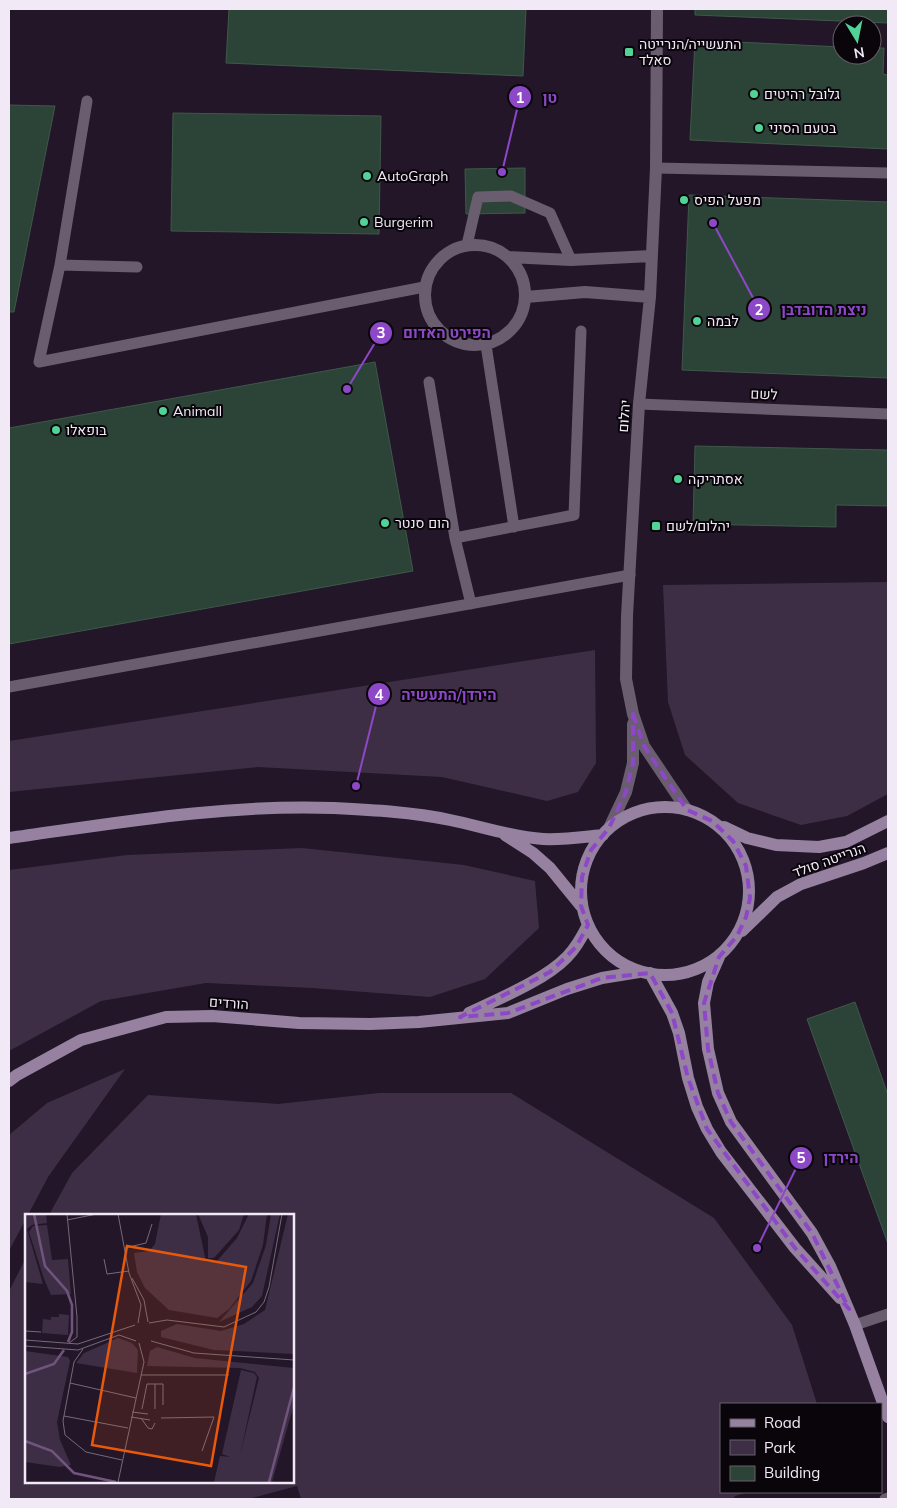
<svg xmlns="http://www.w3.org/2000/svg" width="897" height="1508" font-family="Mulish,Heebo,sans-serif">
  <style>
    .green { fill: #3e2e45 }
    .building { fill: #2c4437; stroke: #3f584a }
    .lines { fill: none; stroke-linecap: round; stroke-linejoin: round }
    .lane { stroke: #695d6f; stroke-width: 11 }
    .street { stroke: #695d6f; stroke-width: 12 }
    .secondary { stroke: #9682a0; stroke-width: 12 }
    .marked { fill: none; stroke: #8d48c7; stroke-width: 4; stroke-dasharray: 10 6; stroke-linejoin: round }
    .poi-dot { fill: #51d397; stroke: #09050b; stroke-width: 2 }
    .labels { text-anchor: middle; stroke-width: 4; stroke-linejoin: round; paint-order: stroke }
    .poi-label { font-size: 14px; fill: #f1e9f6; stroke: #09050b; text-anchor: start }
    .street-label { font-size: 14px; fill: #f1e9f6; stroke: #09050b }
    .inset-river { fill: none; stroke: #70547e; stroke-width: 2.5 }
    .inset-road { fill: none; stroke: #756a7a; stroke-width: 1 }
    .view { fill: #e8590c; fill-opacity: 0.15; stroke: #e8590c; stroke-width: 2.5 }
    .inset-edge { fill: none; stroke: #f1e9f6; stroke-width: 2.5 }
    .leader { fill: none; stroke: #8d48c7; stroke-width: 2 }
    .callout-dot { fill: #8d48c7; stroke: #09050b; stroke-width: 2 }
    .mark-label { font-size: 15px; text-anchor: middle; font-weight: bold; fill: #fff }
    .callout-label { font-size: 15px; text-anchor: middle; font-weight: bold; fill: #8d48c7; stroke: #09050b; stroke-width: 4; stroke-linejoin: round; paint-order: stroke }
  </style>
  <rect width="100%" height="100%" fill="#221628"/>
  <path class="green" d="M888,582v212l-41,22 -46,9 -63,-22 -53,-48 -17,-53 -5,-117z
    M595,650l1,113 -18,29 -31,9 -105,-24 -184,-10 -249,25v-51z
    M302,848l162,17 71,16 4,47 -54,51 -55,18 -118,-9 -106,-5 -105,18 -92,50v-181l118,-15z
    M125,1069l-77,108 -39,74v-116l38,-32z
    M379,1093h132l203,125 78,107 25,79h-96v88h28l-14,4 -2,3h-432l-4,-13 -49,13h-239v-208l17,-33v224h266v-266l-243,-1 23,-42 76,-78 130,9z"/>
  <path class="building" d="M229,9h297l-3,67 -297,-13z
    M695,9h193v14l-193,-8z
    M695,40l147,7v8h30v-7h12l-1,26 5,1v74l-198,-9z
    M9,105l46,1 -41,206h-5z
    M173,113l208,3 -2,118 -208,-3z
    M525,168v45l-59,1 -1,-45z
    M689,195l199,7v176l-206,-8z
    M375,362l38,209 -404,73v-216z
    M695,446l193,4v56l-52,-1v22l-143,-3z
    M855,1002l33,93v149l-81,-225z"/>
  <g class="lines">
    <path class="lane" d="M87,101l-27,164 -21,97 385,-75
      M656,168l232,5
      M467,245l11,-48 33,-1 39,17 21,47
      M60,265l77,2
      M486,345l28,182
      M429,382l26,156 119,-23 7,-184
      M639,404l249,10
      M455,538l16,66
      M9,687l621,-112
      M855,1325l33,-11
      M885,1499l3,-1"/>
    <path class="street" d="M657,9l-1,159 -6,129 -11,107 -12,212 -1,63 7,35 11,32 43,64
      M425 295a50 50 0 1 1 100 0a50 50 0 1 1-100 0Z
      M508,257l63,3 80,-4
      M526,297l59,-5 65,5
      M609,828l17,-36 7,-29v-39"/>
    <path class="secondary" d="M581 891a84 84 0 1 1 168 0a84 84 0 1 1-168 0Z
      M724,827l23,11 29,7 43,2 27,-5 42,-21
      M505,835l28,18 17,15 31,38
      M9,838c107,-15 215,-34 324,-30 39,2 79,4 117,12 30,6 61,17 93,19 19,1 40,-2 60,-4
      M742,931l35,-34 24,-13 63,-21 24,-10
      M719,957l-11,25 -4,21 4,46 10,44 13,29 81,111 18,33 25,59 33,92
      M650,973l22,40 7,20 9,45 9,29 10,22 14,23 74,96 45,50
      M469,1013c29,-14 76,-33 98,-56 9,-9 15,-20 21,-32
      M9,1081l8,-6 64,-35 85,-23 46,-1 87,7 71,1 49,-2 89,-9 59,-24 35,-11 37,-6"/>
  </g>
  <path class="marked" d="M633,714l11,32 43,64 25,11 21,20 13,25 4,32 -4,19 -9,19 -18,21 -15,46 4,46 10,44 13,29 81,111 37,76 -54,-61 -88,-119 -19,-51 -16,-65 -22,-40 -48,5 -94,35 -48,4 90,-45 26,-25 12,-22 -7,-19 1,-29 9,-27 18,-22 17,-36 7,-29z"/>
  <g class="poi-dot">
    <rect x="624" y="47" width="10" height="10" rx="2.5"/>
    <circle cx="754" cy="94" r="5"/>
    <circle cx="759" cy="128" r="5"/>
    <circle cx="367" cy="176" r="5"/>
    <circle cx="684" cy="200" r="5"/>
    <circle cx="364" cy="222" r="5"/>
    <circle cx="697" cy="321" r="5"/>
    <circle cx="163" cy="411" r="5"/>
    <circle cx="56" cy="430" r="5"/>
    <circle cx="678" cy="479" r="5"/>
    <circle cx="385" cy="523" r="5"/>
    <rect x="651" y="521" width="10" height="10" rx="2.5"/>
  </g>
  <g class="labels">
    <g class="poi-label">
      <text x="639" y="49">התעשייה/הנרייטה<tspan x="639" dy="16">סאלד</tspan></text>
      <text x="764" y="99">גלובל רהיטים</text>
      <text x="769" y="133">בטעם הסיני</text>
      <text x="377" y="181">AutoGraph</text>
      <text x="694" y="205">מפעל הפיס</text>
      <text x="374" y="227">Burgerim</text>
      <text x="707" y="326">לבמה</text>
      <text x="173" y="416">Animall</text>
      <text x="66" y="435">בופאלו</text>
      <text x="688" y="484">אסתריקה</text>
      <text x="395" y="528">הום סנטר</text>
      <text x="666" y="531">יהלום/לשם</text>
    </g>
    <g class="street-label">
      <text transform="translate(764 394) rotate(2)" y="5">לשם</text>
      <text transform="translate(624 416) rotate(-86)" y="5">יהלום</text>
      <text transform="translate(829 860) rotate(-20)" y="5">הנרייטה סולד</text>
      <text transform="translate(229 1003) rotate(4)" y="5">הורדים</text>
    </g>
  </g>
  <g transform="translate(25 1214)">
    <rect width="269" height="269" fill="#221628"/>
    <path d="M0,0h21l1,9 -15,2 -5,4 16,55 -18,-2zM136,0h35l10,48h10l21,-24 12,-24h18l-4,31 -12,36 -22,28 -12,9 -48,-8 -24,-22 -8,-16 -3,-19 15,-2 6,-7zM219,0l-5,16 -25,28h-6v-21l-10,-23zM246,0h9l-18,82 -10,11 -33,15 34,-39 13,-38zM263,0l6,1v139l-80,-4 -53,-13v-6l16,-7 44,7 23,-7 21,-14zM22,11l5,35 16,-1 3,35 -20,1 -7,-16 -15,-47 4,-6zM34,100l10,1 -1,20 -26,-2 1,-14 8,1v-3h8zM93,124l14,5 6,7 -1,23 -61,-10 8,-10zM132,133l38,11 99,10v36l-22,78h-58l6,-26 10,1 -8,-3 19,-84 13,3 3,4 -17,78 19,-77 -4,-6 -15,-4 -93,-2 3,-15zM0,137l43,6 2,4 -13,61 3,18 11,25 -11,2 -35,-5z" fill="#3e2e45"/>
    <path class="inset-river" d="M9,0l11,52 22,25 5,14v27l-4,10M0,160l29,-10 10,-14M0,227l27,10 22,22 42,9M244,268l25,-95"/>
    <path class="inset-road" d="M42,0l10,103v20l-8,6M93,0l11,59 12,32 -3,18M42,6l30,-6M100,34l21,-5 6,-19M79,45l3,15 22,-3M107,64l12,22 4,22M124,109l18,-3 57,7 32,-15 8,-10 5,-15 13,-73M0,117l16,1M0,126l53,4 57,-19M126,127l43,12 100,7M0,132l53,4 41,-15 17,6M58,135l-9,13 -11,59 2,14 21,17 36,8M116,161h88M45,169l66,15M117,195l5,-25h16v21M130,195v-25M107,198l16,2M39,202l64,12M106,203l19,3M116,204l7,10 4,1 3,-6M136,204l53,-1 -12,34M93,268l26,-120 -5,-19"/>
    <path class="view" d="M102,32l119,21 -35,199 -119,-21z"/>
    <rect width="269" height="269" class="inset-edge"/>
  </g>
  <path class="leader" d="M502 172L520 97M713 223L759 309M347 389L381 333M356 786L379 694M757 1248L801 1158"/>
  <g class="callout-dot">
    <circle cx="502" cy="172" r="5"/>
    <circle cx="713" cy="223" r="5"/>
    <circle cx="347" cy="389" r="5"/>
    <circle cx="356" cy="786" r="5"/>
    <circle cx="757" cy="1248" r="5"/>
    <circle cx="520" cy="97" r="12"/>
    <circle cx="759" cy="309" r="12"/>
    <circle cx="381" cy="333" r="12"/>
    <circle cx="379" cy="694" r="12"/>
    <circle cx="801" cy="1158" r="12"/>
  </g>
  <g class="mark-label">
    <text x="520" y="103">1</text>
    <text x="759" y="315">2</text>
    <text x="381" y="338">3</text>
    <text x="379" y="700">4</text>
    <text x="801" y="1163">5</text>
  </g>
  <g class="callout-label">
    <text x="550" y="103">טן</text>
    <text x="824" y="315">ניצת הדובדבן</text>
    <text x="447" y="338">הפירט האדום</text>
    <text x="449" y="700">הירדן/התעשיה</text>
    <text x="841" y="1163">הירדן</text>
  </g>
  <rect width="897" height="1508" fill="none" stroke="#f1e9f6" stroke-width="20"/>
  <rect x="720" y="1403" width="162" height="90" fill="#09050b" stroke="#666069"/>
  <rect x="730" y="1419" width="25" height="8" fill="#9682a0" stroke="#666069"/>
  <text x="764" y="1428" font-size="15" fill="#f1e9f6">Road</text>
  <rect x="730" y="1440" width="25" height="15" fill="#3e2e45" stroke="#666069"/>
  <text x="764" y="1453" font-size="15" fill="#f1e9f6">Park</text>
  <rect x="730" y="1466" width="25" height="15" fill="#2c4437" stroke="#666069"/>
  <text x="764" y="1478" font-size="15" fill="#f1e9f6">Building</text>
  <g transform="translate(857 40) rotate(170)"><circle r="24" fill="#09050b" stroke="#666069"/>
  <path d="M0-4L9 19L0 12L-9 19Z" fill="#51d397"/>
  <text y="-8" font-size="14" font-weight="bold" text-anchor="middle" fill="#f1e9f6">N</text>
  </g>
</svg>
